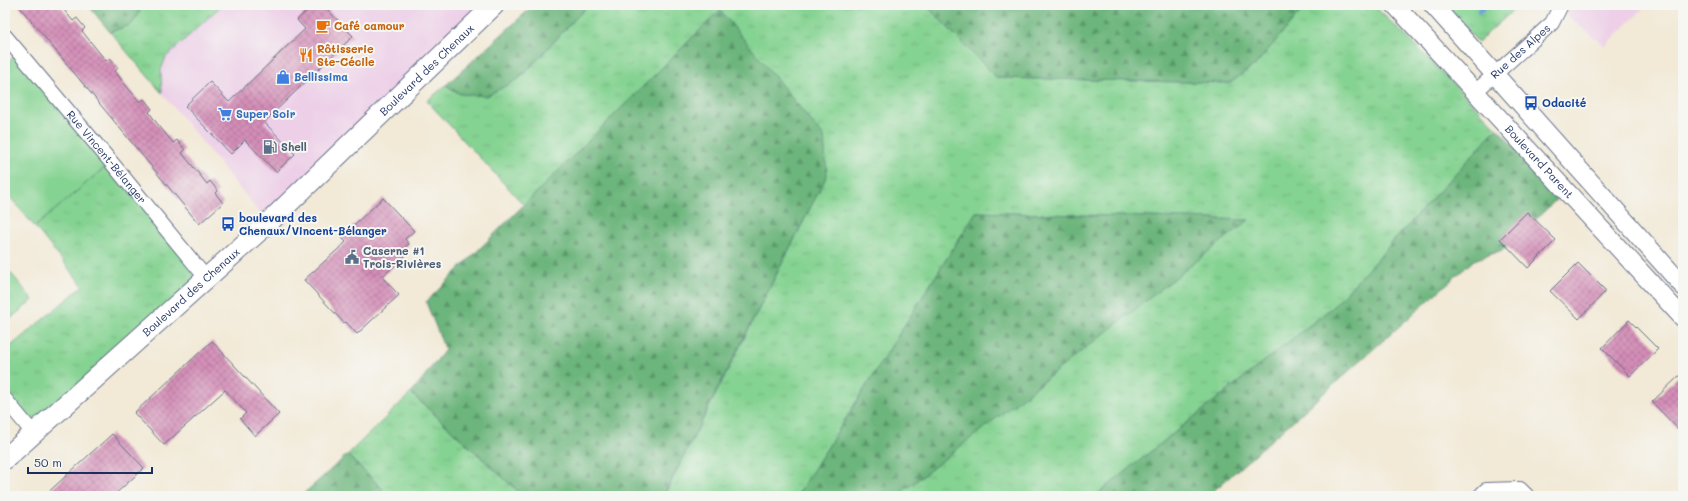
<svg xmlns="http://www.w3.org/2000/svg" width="1688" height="501" font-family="Mali,sans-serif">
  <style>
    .built { fill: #edd0e8 }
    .grass { fill: url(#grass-tufts); stroke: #508178 }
    .forest { fill: url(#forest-firs); stroke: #44726d }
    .park { fill: #85d392; stroke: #508178 }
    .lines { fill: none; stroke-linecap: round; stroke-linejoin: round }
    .stream { stroke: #6c9fd8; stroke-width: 5 }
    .building { fill: url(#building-cross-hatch) }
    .minor-casing { stroke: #667088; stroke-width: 16 }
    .tertiary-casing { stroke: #667088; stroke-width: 20 }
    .secondary-casing { stroke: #667088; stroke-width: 22 }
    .minor { stroke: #fff; stroke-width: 14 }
    .tertiary { stroke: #fff; stroke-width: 18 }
    .secondary { stroke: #fff; stroke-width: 20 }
    .labels { text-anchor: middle; stroke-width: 4; stroke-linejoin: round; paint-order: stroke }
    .food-label { font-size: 11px; font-weight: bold; fill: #c56008; stroke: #f6f6f2; text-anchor: start }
    .street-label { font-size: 11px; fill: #1b2f5e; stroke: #f6f6f2 }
    .shop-label { font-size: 11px; font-weight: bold; fill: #366cbe; stroke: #f6f6f2; text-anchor: start }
    .transit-label { font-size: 11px; font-weight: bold; fill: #164399; stroke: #f6f6f2; text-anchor: start }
    .service-label { font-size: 11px; font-weight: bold; fill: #4e5e75; stroke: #f6f6f2; text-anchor: start }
  </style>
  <defs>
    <pattern id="grass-tufts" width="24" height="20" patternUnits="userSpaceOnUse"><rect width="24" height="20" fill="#85d392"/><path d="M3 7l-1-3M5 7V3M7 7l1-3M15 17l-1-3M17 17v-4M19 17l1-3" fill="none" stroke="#72b580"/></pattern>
    <pattern id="forest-firs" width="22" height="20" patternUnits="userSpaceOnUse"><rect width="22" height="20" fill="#6cb57c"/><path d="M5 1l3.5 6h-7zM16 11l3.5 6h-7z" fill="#589469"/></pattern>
    <pattern id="building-cross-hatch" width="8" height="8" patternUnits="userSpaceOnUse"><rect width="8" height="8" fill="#d48eb7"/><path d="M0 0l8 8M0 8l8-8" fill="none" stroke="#ab7498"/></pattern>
  </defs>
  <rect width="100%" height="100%" fill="#f6f6f2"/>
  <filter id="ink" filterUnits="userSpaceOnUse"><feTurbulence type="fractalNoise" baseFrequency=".025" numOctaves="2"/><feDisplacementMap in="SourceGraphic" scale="8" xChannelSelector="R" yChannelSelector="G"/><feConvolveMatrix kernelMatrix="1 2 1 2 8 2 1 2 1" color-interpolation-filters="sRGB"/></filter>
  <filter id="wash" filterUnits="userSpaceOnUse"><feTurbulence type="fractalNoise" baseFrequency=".012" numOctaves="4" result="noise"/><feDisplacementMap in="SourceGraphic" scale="16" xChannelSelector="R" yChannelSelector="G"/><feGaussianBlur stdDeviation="0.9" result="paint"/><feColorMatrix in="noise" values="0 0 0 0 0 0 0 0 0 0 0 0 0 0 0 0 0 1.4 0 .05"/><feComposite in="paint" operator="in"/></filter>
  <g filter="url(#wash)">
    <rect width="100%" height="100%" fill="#f2e9d6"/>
    <path class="built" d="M222,5h273l-227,218 -106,-130 -1,-23 5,-13z
      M1561,5h86l-42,41 -46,-37z"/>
    <path class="grass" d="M143,5h79l-56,52 -5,13 1,23 -52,-61 22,-8z
      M588,5h338l71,73 233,5 26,-19 50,-59h67l40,38 84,85 -162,177 -240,191h-198l351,-276 -272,-8 -179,284h-133l163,-321 -107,-164 -196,194 -97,-104 19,-16 14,9 59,-15z
      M1444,5h75l-41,37z
      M111,162l96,117 -173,155 -29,-35v-50l1,1 77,-64 -48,-59z
      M411,393l112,103h-146l6,-7 -36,-34z"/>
    <path class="forest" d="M88,5h55l-11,19 -22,8z
      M534,5h54l-68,73 -33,18 -27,-2 -14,-9z
      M926,5h380l-50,59 -26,19 -233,-5z
      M720,10l104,127 3,38 -164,321h-140l-112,-103 34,-43 -19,-48z
      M1497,128l63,68 -55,53 -31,11 -266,236h-113l240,-191z
      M976,212l273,8 -352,276h-100z
      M347,455l36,34 -6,7h-76z"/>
    <path class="park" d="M19,53l92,109 -76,65 -30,-36v-127z
      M5,266l28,34 -28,23z"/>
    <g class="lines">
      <path class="stream" d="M1479,11l7,-6"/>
    </g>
    <g id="blocks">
      <path class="building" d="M18,5h42l13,16 4,-3 8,10 -3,3 24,30 4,-3 8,10 -3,3 8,11 17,20 4,-3 8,10 -3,3 7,10 17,21 4,-3 8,10 -3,3 25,31 3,-3 8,10 -3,2 8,10 -24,21z
        M313,5h10l30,31 -89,86 31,32 -19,18 -31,-32 -14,14 -46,-48 25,-24 19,20 76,-73 -8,-9z
        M383,198l31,33 -9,8 4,5 -6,5 4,5 -25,23 17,18 -42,39 -11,-12 -2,1 -40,-43 42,-38 -5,-5z
        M1527,212l29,28 -28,28 -28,-29z
        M1578,263l28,28 -27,28 -29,-28z
        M1629,320l29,29 -28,27 -28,-28z
        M212,341l67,73 -24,22 -15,-17 6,-6 -21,-23 -61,55 -30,-32z
        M1683,372v62l-31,-32z
        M112,434l32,34 -31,28h-69z"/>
    </g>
  </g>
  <g filter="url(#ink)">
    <use href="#blocks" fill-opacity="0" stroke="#667088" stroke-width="1"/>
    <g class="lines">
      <defs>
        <g id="minor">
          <path id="s1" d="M5,36l106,126 96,117"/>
          <path id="s2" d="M1475,92l77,-69 9,-18"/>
          <path d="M5,399l29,35"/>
          <path d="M1480,496l6,-6 34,-1 7,7"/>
        </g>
        <g id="tertiary">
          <path id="s3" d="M1395,5l288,313"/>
          <path d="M1433,5l250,281"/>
        </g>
        <g id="secondary">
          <path id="s4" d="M5,459l263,-236 226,-218"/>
        </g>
      </defs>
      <use href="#minor" class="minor-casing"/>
      <use href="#tertiary" class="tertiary-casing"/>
      <use href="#secondary" class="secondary-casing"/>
      <use href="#minor" class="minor"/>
      <use href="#tertiary" class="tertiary"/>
      <use href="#secondary" class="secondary"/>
    </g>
  </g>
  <defs>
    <symbol id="cafe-bare" viewBox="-9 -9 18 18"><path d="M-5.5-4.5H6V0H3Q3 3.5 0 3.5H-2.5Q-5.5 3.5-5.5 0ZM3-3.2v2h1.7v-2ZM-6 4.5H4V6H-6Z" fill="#e8710a" stroke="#f6f6f2" stroke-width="2.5" paint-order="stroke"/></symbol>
    <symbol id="restaurant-bare" viewBox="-9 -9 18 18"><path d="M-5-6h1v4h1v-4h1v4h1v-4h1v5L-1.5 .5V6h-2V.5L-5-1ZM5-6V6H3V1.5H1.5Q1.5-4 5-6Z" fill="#e8710a" stroke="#f6f6f2" stroke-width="2.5" paint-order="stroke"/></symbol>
    <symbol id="shop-bare" viewBox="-9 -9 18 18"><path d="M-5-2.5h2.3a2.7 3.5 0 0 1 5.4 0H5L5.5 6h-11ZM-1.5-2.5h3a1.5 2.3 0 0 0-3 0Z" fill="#3f7fe0" stroke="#f6f6f2" stroke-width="2.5" paint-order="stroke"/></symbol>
    <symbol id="bus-bare" viewBox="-9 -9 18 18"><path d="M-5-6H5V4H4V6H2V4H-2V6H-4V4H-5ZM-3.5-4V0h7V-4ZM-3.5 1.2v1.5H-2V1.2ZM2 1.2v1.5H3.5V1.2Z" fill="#1a4fb4" stroke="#f6f6f2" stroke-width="2.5" paint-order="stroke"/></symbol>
    <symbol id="supermarket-bare" viewBox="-9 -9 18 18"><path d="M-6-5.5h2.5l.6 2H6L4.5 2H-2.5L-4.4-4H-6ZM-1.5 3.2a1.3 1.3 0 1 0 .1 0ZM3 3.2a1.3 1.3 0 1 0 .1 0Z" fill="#3f7fe0" stroke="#f6f6f2" stroke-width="2.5" paint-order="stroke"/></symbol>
    <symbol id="fuel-bare" viewBox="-9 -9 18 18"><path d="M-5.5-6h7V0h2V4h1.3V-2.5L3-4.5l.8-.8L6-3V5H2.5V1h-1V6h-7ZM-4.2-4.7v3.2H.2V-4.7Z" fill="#5c6f8a" stroke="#f6f6f2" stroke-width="2.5" paint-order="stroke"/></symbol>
    <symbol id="civic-bare" viewBox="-9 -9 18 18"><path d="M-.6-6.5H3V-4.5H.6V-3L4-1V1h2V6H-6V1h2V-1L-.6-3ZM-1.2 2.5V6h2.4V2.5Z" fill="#5c6f8a" stroke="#f6f6f2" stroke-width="2.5" paint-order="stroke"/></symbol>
  </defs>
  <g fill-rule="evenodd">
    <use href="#cafe-bare" x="313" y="16" width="20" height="20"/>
    <use href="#restaurant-bare" x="296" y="45" width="20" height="20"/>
    <use href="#shop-bare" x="273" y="67" width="20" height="20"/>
    <use href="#bus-bare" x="1521" y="93" width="20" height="20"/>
    <use href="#supermarket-bare" x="215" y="104" width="20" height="20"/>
    <use href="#fuel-bare" x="260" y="137" width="20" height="20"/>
    <use href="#bus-bare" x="218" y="214" width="20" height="20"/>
    <use href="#civic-bare" x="342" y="247" width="20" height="20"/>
  </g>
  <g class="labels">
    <g class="food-label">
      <text x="334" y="30">Café camour</text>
      <text x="317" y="53">Rôtisserie<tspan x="317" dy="13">Ste-Cécile</tspan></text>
    </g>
    <g class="street-label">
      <text dy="4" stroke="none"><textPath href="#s2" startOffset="61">Rue des Alpes</textPath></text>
      <text dy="4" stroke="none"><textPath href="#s4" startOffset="574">Boulevard des Chenaux</textPath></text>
      <text dy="4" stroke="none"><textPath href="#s1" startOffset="158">Rue Vincent-Bélanger</textPath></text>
      <text dy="4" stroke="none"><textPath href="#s3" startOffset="213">Boulevard Parent</textPath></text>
      <text dy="4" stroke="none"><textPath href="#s4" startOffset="250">Boulevard des Chenaux</textPath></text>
    </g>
    <g class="shop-label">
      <text x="294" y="81">Bellissima</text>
      <text x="236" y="118">Super Soir</text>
    </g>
    <g class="transit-label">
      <text x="1542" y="107">Odacité</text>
      <text x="239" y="222">boulevard des<tspan x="239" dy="13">Chenaux/Vincent-Bélanger</tspan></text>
    </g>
    <g class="service-label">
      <text x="281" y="151">Shell</text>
      <text x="363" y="255">Caserne #1<tspan x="363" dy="13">Trois-Rivières</tspan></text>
    </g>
  </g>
  <rect width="1688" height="501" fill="none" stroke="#f6f6f2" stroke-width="20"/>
  <path d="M28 467v6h124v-6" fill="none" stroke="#1b2f5e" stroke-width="2"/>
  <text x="34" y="467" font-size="12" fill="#1b2f5e" stroke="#f6f6f2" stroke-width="3" paint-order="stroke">50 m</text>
</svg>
